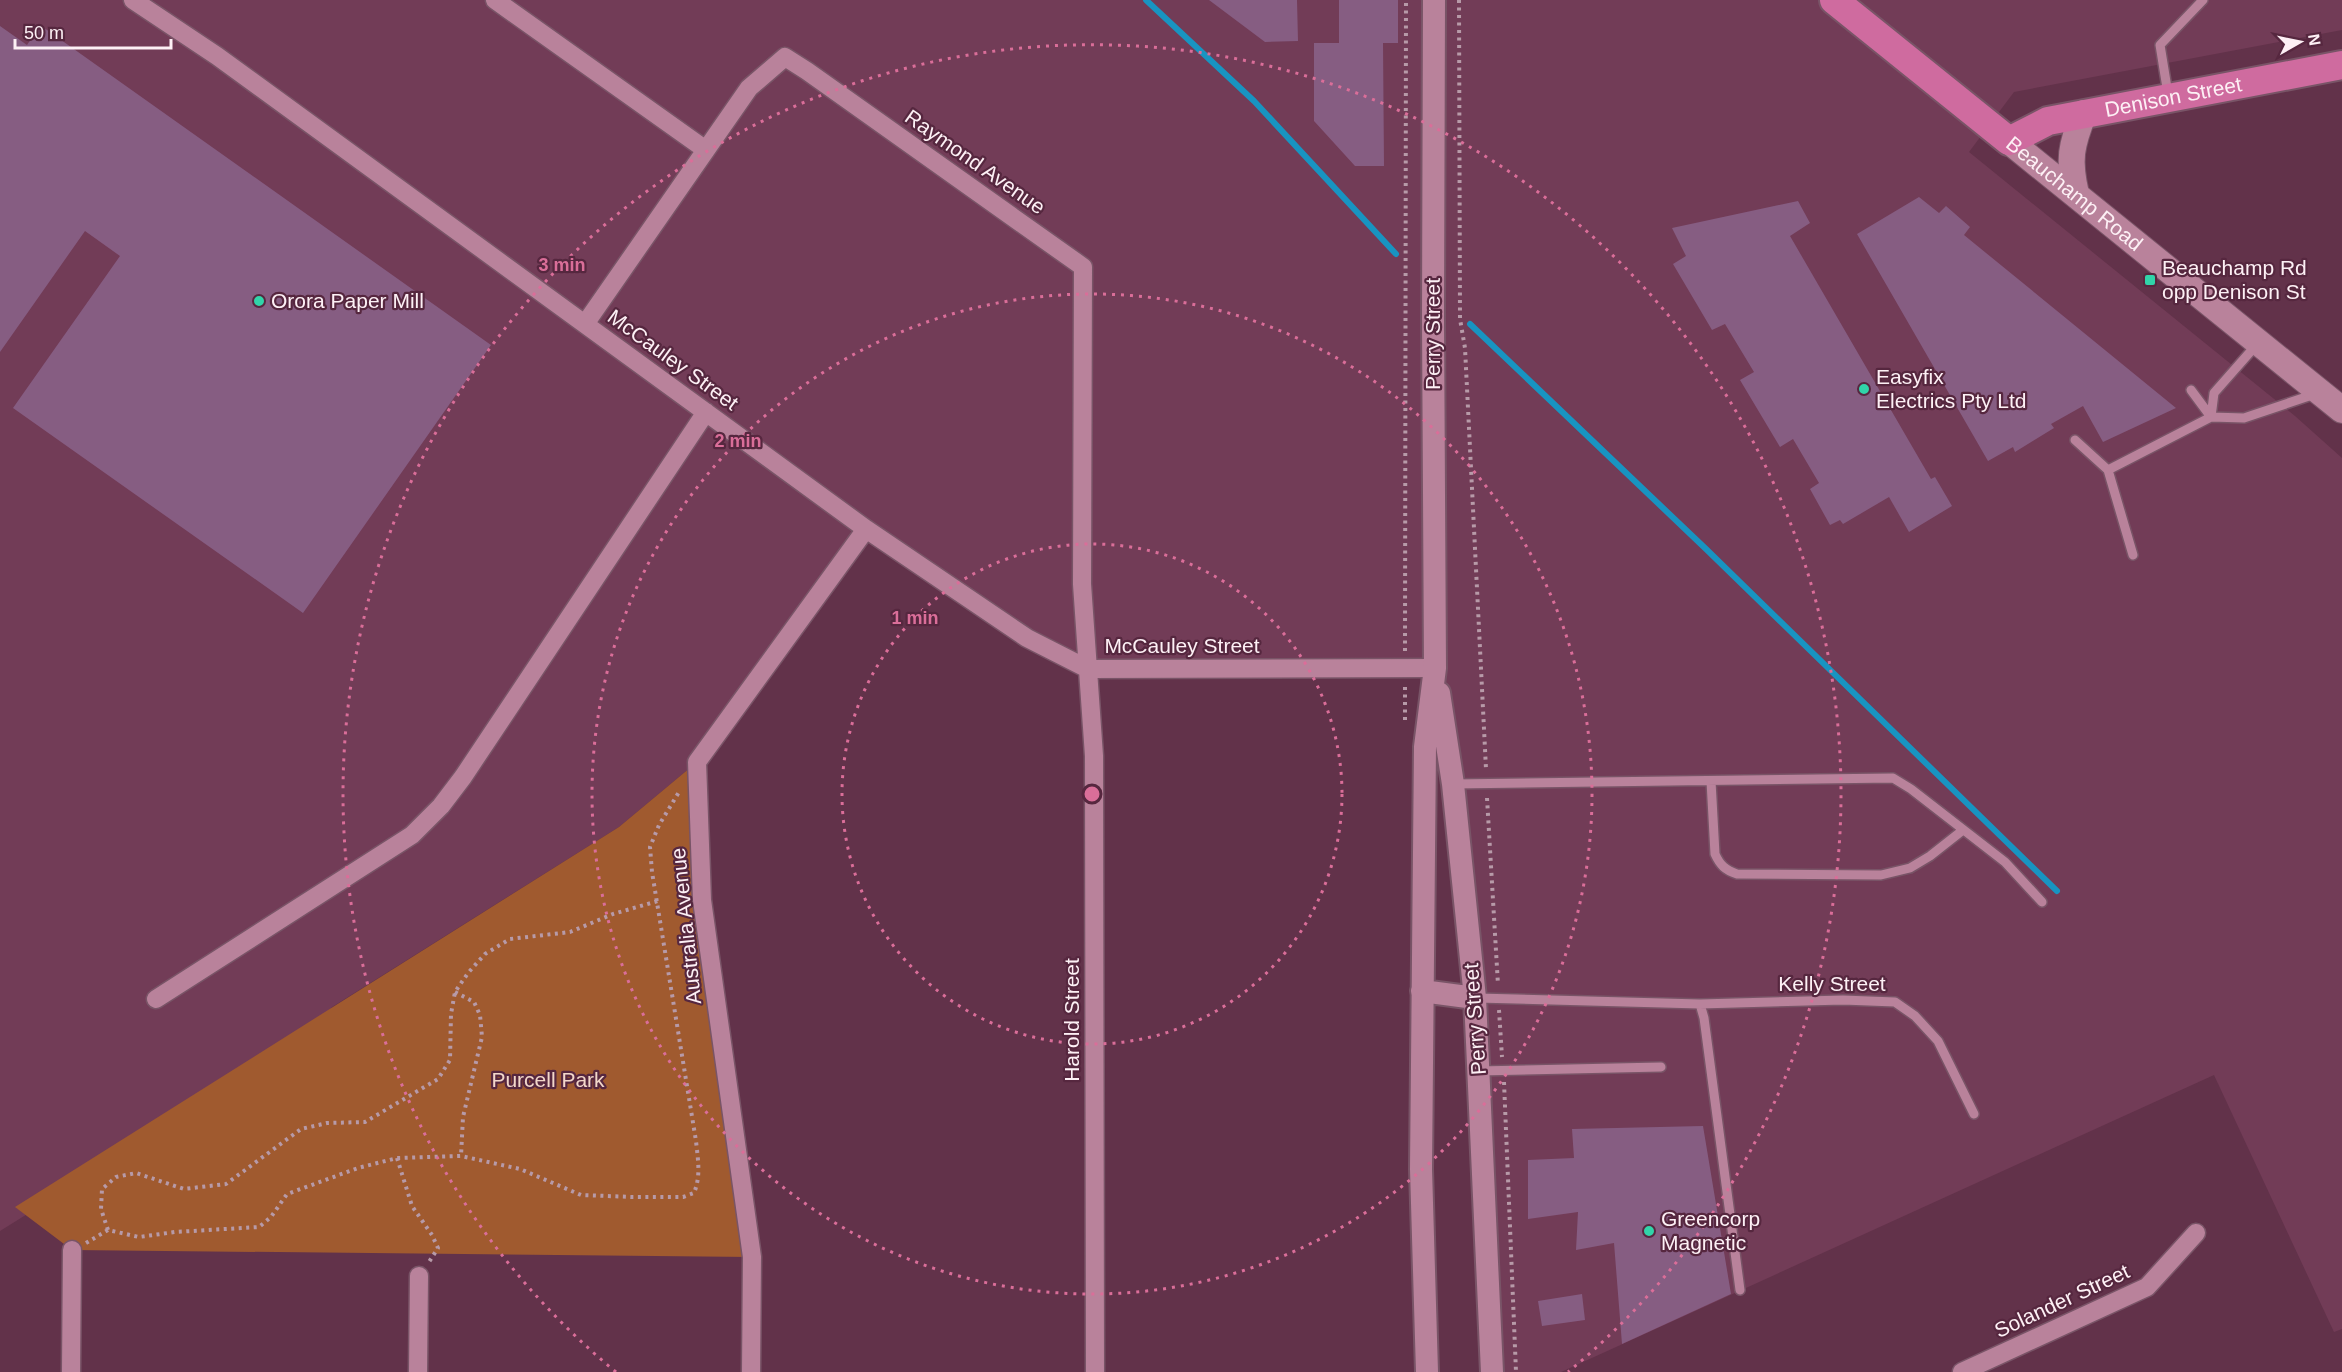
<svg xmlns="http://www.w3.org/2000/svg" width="2342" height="1372" font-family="Arial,sans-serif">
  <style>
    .built { fill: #723c57 }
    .green { fill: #a05a2f }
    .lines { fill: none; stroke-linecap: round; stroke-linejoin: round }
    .stream { stroke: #1894c1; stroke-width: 6 }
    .building { fill: #865d82 }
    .service-casing { stroke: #795467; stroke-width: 12 }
    .minor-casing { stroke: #795467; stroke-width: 21 }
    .tertiary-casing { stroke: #795467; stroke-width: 26 }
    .secondary-casing { stroke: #795467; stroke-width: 28 }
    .primary-casing { stroke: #795467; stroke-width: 32 }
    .path { stroke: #b79aa8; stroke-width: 4; stroke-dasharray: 3 4.5; stroke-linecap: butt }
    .service { stroke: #b9829b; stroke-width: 9 }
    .minor { stroke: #b9829b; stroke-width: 18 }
    .tertiary { stroke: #b9829b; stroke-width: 22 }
    .secondary { stroke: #b9829b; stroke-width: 26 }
    .primary { stroke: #cf6b9f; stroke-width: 28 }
    .ring { fill: none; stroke: #da6e99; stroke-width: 3; stroke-dasharray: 3 6 }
    .poi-dot { fill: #31d4a9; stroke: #56273f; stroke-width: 2 }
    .labels { text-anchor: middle; stroke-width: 4.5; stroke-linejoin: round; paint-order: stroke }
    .street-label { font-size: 21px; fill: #fdf0f5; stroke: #56273f }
    .poi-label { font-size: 21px; fill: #fdf0f5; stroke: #56273f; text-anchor: start }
    .park-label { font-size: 21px; fill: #f2d7c9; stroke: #56273f }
    .centre { fill: #da6e99; stroke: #56273f; stroke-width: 3 }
    .ring-label { font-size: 18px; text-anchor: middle; font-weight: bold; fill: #da6e99; stroke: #56273f; stroke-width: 4.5; stroke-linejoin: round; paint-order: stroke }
  </style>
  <rect width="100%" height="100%" fill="#62324a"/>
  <path class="built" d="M0,0h2342v30l-328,62 -45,60 326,264 47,42v871l-8,3 -120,-257 -653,297h-69l-17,-374 -40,-330 -347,1 -222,-140 -169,233 -78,65 -287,180 -28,35 -304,189z"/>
  <path class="green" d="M697,762l5,138 50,357 -680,-7 -57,-43 604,-380z"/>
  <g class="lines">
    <path class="stream" d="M1146,0l108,101 142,153
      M1470,324l236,225 351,342"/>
  </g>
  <path class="building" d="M1209,0h88l1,41 -33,1z
    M1339,0h59v43h-15l1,123h-29l-41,-45v-78h25z
    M40,25l451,320 -188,268 -290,-205 107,-152 -35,-25 -85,121v-326l27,19z
    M1919,197l20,16 7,-7 24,21 -6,8 212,173 -73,34 -20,-36 -32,18 3,4 -39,24 -2,-5 -25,14 -131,-227z
    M1798,201l12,22 -20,13 141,243 4,-2 17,29 -43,26 -20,-35 -46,27 -3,-4 -10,5 -20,-36 9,-6 -26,-44 -13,8 -40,-67 14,-8 -29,-48 -13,6 -39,-66 13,-8 -14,-28z
    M1703,1126l28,168 -109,50 -8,-101 -38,7 2,-38 -50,7v-59l46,-2 -2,-29z
    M1582,1294l3,26 -43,6 -4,-25z"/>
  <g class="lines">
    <defs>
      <path id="service" d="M2168,94l-8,-49 43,-45
        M2191,390l20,27
        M2211,417l3,-24 44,-50
        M2075,440l33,30 103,-53 33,1 71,-24
        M2108,470l25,85
        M1711,781l4,73c5,11 10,16 22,20l144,1 29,-7 20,-12 33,-26
        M1453,784l440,-6 18,11 94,73 37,40
        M1477,998l223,6 143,-4 52,2 20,14 23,25 36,73
        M1700,1004l4,14 36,272
        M1478,1071l183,-4"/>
      <path id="minor" d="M133,0l84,56 649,473 161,109 61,31 347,-1
        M495,0l211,150
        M585,324l164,-236 36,-31 22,14 276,196 -1,317 12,172 1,616
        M156,999l256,-164 29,-29 22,-29 243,-365
        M71,1372l1,-122
        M418,1372l1,-96
        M751,1372l1,-115 -50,-357 -5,-138 169,-233
        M1962,1372l185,-85 49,-54"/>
      <path id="tertiary" d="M1439,693l14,91 22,214 17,374
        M1422,991l53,7
        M1427,1372l-6,-203 4,-422 10,-79 -2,-349 1,-319"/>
      <g id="secondary">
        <path id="s1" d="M2009,141l333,269"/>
        <path d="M2076,194c-8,-34 -5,-49 8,-81"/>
      </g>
      <g id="primary">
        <path id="s2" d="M1834,0l175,141 39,-20 294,-56"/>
      </g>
    </defs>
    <use href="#service" class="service-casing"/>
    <use href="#minor" class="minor-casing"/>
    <use href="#tertiary" class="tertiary-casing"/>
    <use href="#secondary" class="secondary-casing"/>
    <use href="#primary" class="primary-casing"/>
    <path class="path" d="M1459,0l1,319 5,29 21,421
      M1405,651l1,-651
      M1405,720v-34
      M1487,798l11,187
      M455,992l19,10 6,13 2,22 -19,80 -2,39
      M1499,1010l3,47
      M1504,1082l12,290
      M397,1158l15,48 20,29 6,13 -9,14
      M108,1230l-7,-21 1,-20 14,-12 20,-4 48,16 42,-5 75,-55 26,-6 38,-1 73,-43 12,-19 1,-46 4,-22 13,-19 17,-19 25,-15 60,-7 43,-18 45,-13
      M86,1243l22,-13 31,7 36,-5 84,-5 12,-10 16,-23 71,-26 39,-10 64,-2 59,13 61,26 52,2h50l11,-4c7,-17 4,-33 2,-52l-44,-269 -2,-25 9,-22 20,-33"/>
    <use href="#service" class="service"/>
    <use href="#minor" class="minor"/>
    <use href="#tertiary" class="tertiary"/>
    <use href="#secondary" class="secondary"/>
    <use href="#primary" class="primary"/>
  </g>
  <g class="ring">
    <circle cx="1092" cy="794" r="250"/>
    <circle cx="1092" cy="794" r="500"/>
    <path d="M616 1372A749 749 0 1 1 1568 1372"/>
  </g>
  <g class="poi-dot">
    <rect x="2144" y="274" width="12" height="12" rx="3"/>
    <circle cx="259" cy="301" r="6"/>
    <circle cx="1864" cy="389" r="6"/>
    <circle cx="1649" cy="1231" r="6"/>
  </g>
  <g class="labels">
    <g class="street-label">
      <text dy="7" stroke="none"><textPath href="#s2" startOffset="396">Denison Street</textPath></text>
      <text transform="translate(975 162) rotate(35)" y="7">Raymond Avenue</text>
      <text dy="7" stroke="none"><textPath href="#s1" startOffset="84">Beauchamp Road</textPath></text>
      <text transform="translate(1433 334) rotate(-90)" y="7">Perry Street</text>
      <text transform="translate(673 360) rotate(36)" y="7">McCauley Street</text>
      <text x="1182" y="653">McCauley Street</text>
      <text transform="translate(686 926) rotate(-96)" y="7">Australia Avenue</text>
      <text x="1832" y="991">Kelly Street</text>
      <text transform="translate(1475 1019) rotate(-94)" y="7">Perry Street</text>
      <text transform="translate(1072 1020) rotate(-90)" y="7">Harold Street</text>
      <text transform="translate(2062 1301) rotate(-25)" y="7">Solander Street</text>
    </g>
    <g class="poi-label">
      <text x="2162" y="275">Beauchamp Rd<tspan x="2162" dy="24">opp Denison St</tspan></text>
      <text x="271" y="308">Orora Paper Mill</text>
      <text x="1876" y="384">Easyfix<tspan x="1876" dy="24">Electrics Pty Ltd</tspan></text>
      <text x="1661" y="1226">Greencorp<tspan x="1661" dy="24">Magnetic</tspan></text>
    </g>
    <g class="park-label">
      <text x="548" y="1087">Purcell Park</text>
    </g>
  </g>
  <circle cx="1092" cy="794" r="9" class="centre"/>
  <g class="ring-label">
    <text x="562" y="271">3 min</text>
    <text x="738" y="447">2 min</text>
    <text x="915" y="624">1 min</text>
  </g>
  <g transform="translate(2300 42) rotate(81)" stroke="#56273f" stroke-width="4.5" paint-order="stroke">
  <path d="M0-4.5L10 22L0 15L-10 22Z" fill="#fdf0f5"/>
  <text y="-9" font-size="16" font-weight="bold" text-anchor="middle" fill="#fdf0f5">N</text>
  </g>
  <path d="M15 39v9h156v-9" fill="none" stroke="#fdf0f5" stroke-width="3"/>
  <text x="24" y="39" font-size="18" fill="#fdf0f5" stroke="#56273f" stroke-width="4.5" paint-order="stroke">50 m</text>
</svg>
